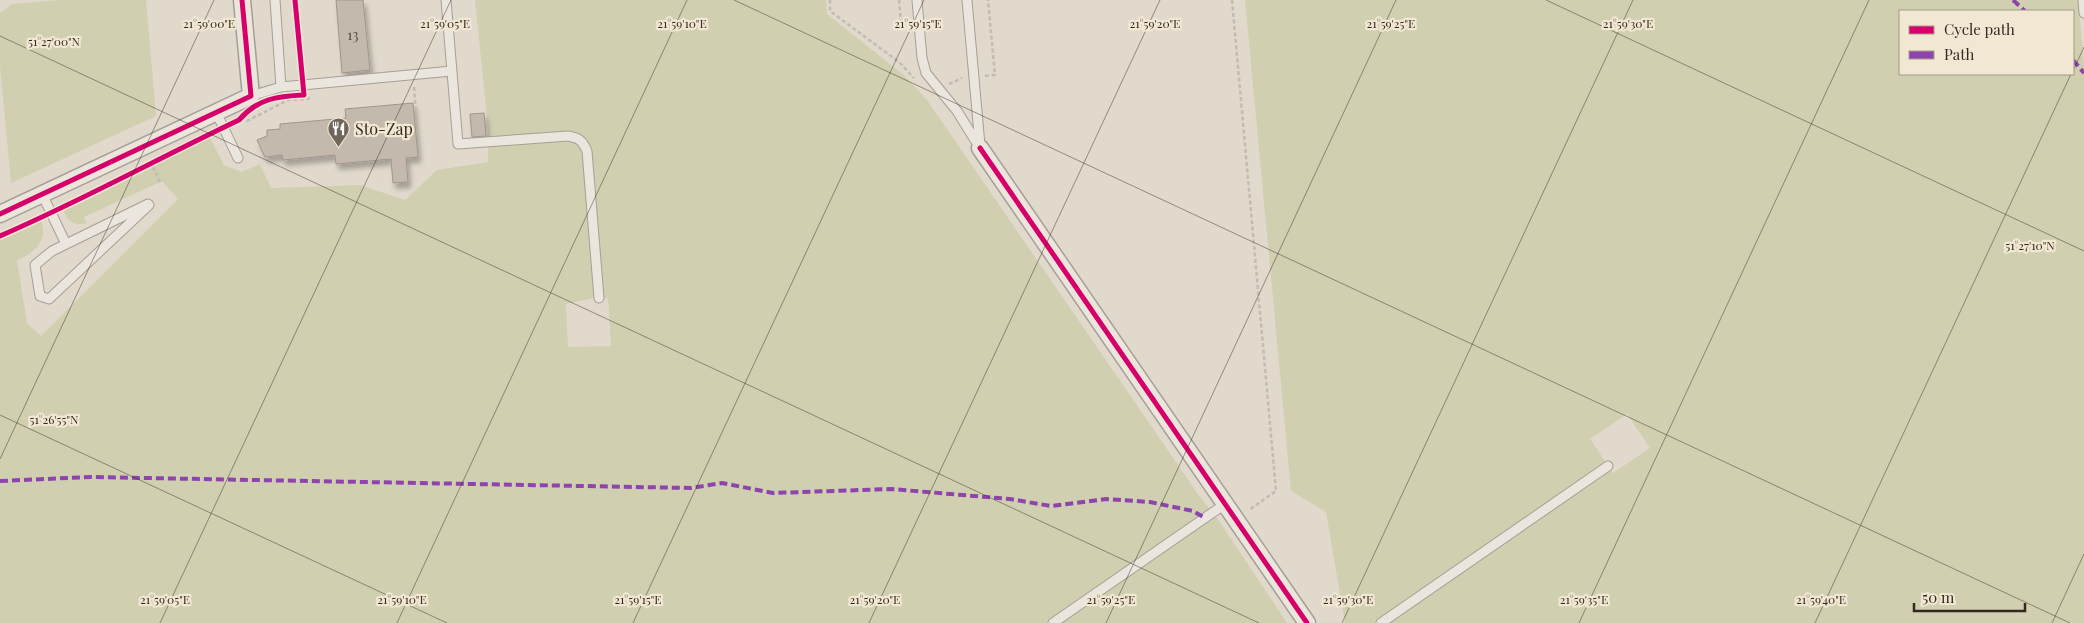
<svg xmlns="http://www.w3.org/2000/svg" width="2084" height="623" font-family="'Playfair Display',serif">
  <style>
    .green { fill: #d0cfb0; fill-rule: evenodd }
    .building { fill: #c4b9ad; stroke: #a0968c; filter: url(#shadow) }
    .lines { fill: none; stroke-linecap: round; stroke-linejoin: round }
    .service-casing { stroke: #a69f96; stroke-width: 11 }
    .minor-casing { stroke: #a69f96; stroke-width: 19 }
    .path { stroke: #c2bcb5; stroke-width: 2.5; stroke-dasharray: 4 2.5; stroke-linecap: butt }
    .service { stroke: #eae5dd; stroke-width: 9 }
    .minor { stroke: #eae5dd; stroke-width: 16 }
    .quiet { stroke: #8e44ad; stroke-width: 4; stroke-dasharray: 8 4; stroke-linecap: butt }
    .cycleway-casing { stroke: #f1e7d3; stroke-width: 8 }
    .cycleway { stroke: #d6006c; stroke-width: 5 }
    .ticks { fill: none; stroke: #33281f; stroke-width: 1; stroke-opacity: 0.45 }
    .labels { text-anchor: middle; stroke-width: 4.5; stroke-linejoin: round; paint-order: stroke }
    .number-label { font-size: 14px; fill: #574c42 }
    .poi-label { font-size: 16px; fill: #33281f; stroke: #f1e7d3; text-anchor: start }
    .ticks-label { font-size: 12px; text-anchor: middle; fill: #33281f; stroke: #f1e7d3; stroke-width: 4.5; stroke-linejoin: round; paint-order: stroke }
  </style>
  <defs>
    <filter id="shadow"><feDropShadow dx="3" dy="5.5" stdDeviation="2.5" flood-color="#0004"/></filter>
  </defs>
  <rect width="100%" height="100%" fill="#e1d9cc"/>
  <path class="green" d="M60,0h86l10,116 -145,67 -11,-117v-53l12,-9z
    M475,0h351l1,14 78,62 22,24 273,397 17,21 70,105h-1287v-384l41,-18c8,18 -7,33 -24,39l10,63 14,13 137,-137 -16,-18 -78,36 3,6c-12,3 -21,-1 -23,-13l43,-20 21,-14 82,-38 14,27 18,7 18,-8 11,24 89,-3 45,15 32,-30 51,-8v-34zM594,298h14l3,48 -43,1 -2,-43z
    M1245,0h833l6,66v557h-739l-19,-111 -35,-21zM1900,11h173v63h-173zM1627,414l23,34 -37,25 -23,-34z"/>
  <path class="building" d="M336,0h27l7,70 -28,3z
    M413,103l5,54 -12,1 2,24 -15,1 -2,-24 -55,5 -1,-9 -52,5 -1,-5 -17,2 -8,-17 10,-4v-6l13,-1v-5l66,-6 -1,-9z
    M484,113l2,23 -14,1 -2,-23z"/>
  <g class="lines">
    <defs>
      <path id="service" d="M275,0l6,87
        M446,0l12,144 110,-8c11,2 14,4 19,15l12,147
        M917,0l5,58 4,15 31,38 23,37
        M967,0l13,145
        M2083,0l1,13
        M251,96l30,-9 171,-16
        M216,112l22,46
        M42,194l24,50
        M148,204l1,1 -100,94 -9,-3 -5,-31 17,-14z
        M1053,623l172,-119
        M1381,623l227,-157"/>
      <path id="minor" d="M980,148l327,475
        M0,214l251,-118 -9,-96"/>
    </defs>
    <use href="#service" class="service-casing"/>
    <use href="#minor" class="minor-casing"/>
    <path class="path" d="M830,0v11l69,51 15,16
      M899,0l2,22
      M1232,0l44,491 -27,19
      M985,76l10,-1 -7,-75
      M949,84l13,-6
      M414,87l2,26
      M242,116l5,5 41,-21 20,-1 3,-4
      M150,161l10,21"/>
    <use href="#service" class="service"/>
    <use href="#minor" class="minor"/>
    <path class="quiet" d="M2013,0l12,11
      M2073,60l11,13
      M0,481l91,-4 600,11 31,-5 51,10 118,-4 119,10 41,7 55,-7 44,3 43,9 12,7"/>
    <defs>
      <path id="cycleway" d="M980,148l327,475
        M0,214l251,-118 -9,-96
        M0,236c81,-35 159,-78 239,-116 18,-21 38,-24 65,-25l-9,-95"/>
    </defs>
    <use href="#cycleway" class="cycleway-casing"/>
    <use href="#cycleway" class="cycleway"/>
  </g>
  <path class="ticks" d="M734,0l1336,623M1546,0l538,251M0,36l1259,587M2073,71l11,-24M0,415l447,208M0,459l214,-459M160,623l291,-623M397,623l290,-623M633,623l291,-623M869,623l291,-623M1106,623l290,-623M1342,623l291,-623M1579,623l290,-623M1815,623l256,-549M2052,623l32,-69"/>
  <defs>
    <symbol id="restaurant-pin" viewBox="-11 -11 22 30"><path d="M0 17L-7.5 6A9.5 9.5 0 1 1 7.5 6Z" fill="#70665c" stroke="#f1e7d3"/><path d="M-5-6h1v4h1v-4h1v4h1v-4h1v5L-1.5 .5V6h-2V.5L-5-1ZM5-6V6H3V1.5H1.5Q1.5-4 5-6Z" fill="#fff"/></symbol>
  </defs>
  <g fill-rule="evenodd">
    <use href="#restaurant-pin" x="326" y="116" width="25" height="34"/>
  </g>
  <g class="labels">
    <g class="number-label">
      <text x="353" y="40">13</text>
    </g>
    <g class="poi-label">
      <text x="355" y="135">Sto-Zap</text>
    </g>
  </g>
  <g class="ticks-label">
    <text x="209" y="28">21°59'00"E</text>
    <text x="445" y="28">21°59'05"E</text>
    <text x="682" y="28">21°59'10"E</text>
    <text x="918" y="28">21°59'15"E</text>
    <text x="1155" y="28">21°59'20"E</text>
    <text x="1391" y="28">21°59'25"E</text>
    <text x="1628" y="28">21°59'30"E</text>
    <text x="54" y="46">51°27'00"N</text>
    <text x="2030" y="250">51°27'10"N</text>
    <text x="54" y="424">51°26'55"N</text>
    <text x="165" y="604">21°59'05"E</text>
    <text x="402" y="604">21°59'10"E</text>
    <text x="638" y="604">21°59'15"E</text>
    <text x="875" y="604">21°59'20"E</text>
    <text x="1111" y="604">21°59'25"E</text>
    <text x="1348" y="604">21°59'30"E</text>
    <text x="1584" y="604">21°59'35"E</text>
    <text x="1821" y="604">21°59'40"E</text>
  </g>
  <rect x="1899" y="10" width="175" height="65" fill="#f1e7d3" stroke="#a59b8b"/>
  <rect x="1909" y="26" width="25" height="8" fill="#d6006c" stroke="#a59b8b"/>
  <text x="1944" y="35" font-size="15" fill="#33281f">Cycle path</text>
  <rect x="1909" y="51" width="25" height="8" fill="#8e44ad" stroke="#a59b8b"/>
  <text x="1944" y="60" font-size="15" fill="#33281f">Path</text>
  <path d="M1914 603v8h111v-8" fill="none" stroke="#33281f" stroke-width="2.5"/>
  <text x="1922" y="603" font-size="15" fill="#33281f" stroke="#f1e7d3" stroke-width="4" paint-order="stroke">50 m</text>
</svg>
